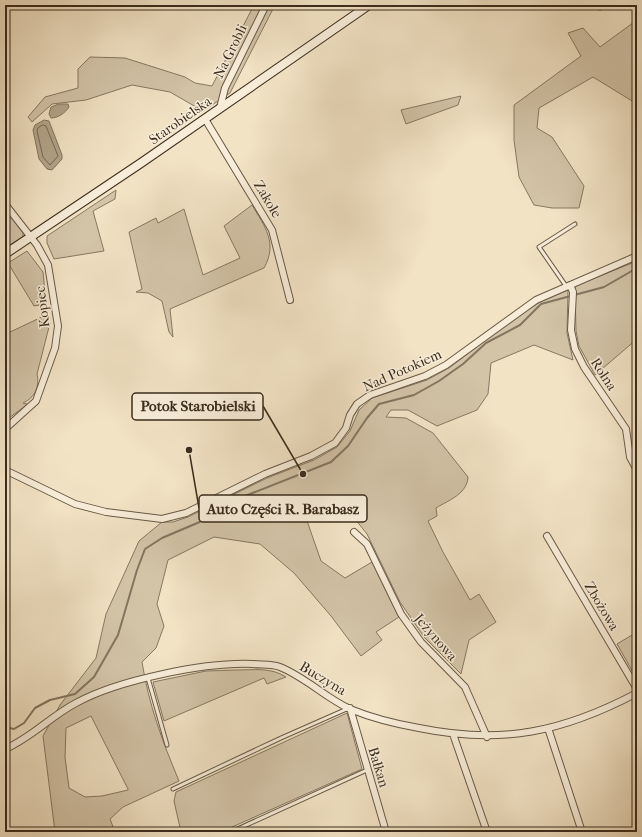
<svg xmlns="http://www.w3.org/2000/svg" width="642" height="837" font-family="'IM FELL French Canon',serif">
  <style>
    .green { fill: #d3c4a8; stroke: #867862; fill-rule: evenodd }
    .water { fill: #b3a58c; stroke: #837560 }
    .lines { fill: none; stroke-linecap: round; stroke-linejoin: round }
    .shore { stroke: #766854; stroke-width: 1 }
    .stream { stroke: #837560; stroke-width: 2 }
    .lane-casing { stroke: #685a47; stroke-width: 5 }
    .street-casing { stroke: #685a47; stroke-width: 8 }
    .secondary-casing { stroke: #3a2c1d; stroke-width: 10 }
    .lane { stroke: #f7edd9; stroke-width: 3 }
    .street { stroke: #f7edd9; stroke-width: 6 }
    .secondary { stroke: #f7edd9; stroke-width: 8 }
    .labels { text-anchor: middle; stroke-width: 3; stroke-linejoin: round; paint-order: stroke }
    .street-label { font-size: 14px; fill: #3a2c1d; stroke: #f7edd9 }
    .leader { fill: none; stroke: #3a2c1d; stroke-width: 1.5 }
    .callout-dot { fill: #3a2c1d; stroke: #f7edd9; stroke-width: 1.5 }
    .callout { fill: #f7edd9; stroke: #3a2c1d; stroke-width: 1.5 }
    .callout-label { font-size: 15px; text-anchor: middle; font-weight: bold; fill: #3a2c1d }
  </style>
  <rect width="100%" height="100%" fill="#f2e3c5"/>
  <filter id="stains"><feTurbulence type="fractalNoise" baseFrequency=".005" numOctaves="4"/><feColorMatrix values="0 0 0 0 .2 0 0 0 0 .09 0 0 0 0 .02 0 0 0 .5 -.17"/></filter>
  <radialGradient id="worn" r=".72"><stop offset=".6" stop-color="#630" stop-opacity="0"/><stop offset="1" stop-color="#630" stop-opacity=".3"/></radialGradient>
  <path class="green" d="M254,5h21l-45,88 -27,18 -33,-19 -38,-7 -46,15 -34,4 -20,18 -4,-5 17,-20 33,-9v-19l12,-12 35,1 60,19 10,6 17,3z
    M637,20v84l-44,-27 -54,31 -2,20 15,9 32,49 -5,22h-27l-18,-3 -15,-28 -5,-37v-35l67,-49 -13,-23 15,-5 17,19z
    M461,96l-3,9 -52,19 -5,-14z
    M116,190l-1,9 -22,12 11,40 -50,8 -7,-16v-7z
    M252,205c13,22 26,38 12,63l-94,41 3,28 -4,-5 -7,-31 -14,-8 -12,-1 6,-3 -13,-57 27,-14 2,5 26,-14 19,66 37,-17 -16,-32z
    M5,207l18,26v4l-18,11z
    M27,251l16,21 3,32 -12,2 -26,-43z
    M637,261v78l-42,36 -16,-29 -3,-15 -1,-45z
    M568,290l-1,43 6,27 -39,-15 -43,18 -3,31 -11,16 -40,16 -29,-16h-17l-5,7 20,1 27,15 35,44c-1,17 -19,23 -32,31l1,8 -9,5 15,31 27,48 9,-6 17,28 -27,18 -8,34 -37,-37 -24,-35 -33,-68 -28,-35 -33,19 15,43 24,17 27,-16 27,55 -23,15 6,8 -21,16 -30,-40 -37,-43 -34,-29 -46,-7 -46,23 -11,44 7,22 -8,22 -14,14c7,44 20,78 37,119l-56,26 -13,12 5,13h-60l-12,-96 17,-31 36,-47 10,-44 33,-73 23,-19h11l15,-5 79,-39 47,-18 23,-13 13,-16 9,-21 13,-12 55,-18 22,-12 58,-44 33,-22zM91,716l37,73v1l-26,6 -17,1 -16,-9 -4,-31 1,-29z
    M46,315l4,8 -13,51c3,12 -2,24 -14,29l4,1 -2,2 -20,15v-81l5,-2 -2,-5z
    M637,632v40l-3,2 -17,-30z
    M236,670c17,0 35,-3 50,7l-19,7 -3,-6 -100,43 -11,-39 53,-11z
    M347,713l15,56 -141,63h-40l-7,-31 2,-9z"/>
  <path class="water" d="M59,104h9l1,3c-4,6 -11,11 -18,11l-2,-4 2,-7z
    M44,120l5,1 13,34v4l-10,11 -5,-1 -8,-10 -6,-29 2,-5z"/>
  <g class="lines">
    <path class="shore" d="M43,125l3,1 12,30 -8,9 -7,-8 -6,-26 1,-3z"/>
    <path class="stream" d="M5,727l9,2 10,-6 11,-15 15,-8 25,-6 19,-17 24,-42 19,-65 8,-21 17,-11 40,-17 38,-23 91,-36 17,-16 19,-28 12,-14 35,-9 25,-14 24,-17 23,-21 34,-18 21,-21 63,-17 33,-19"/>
    <defs>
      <path id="lane" d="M600,8l4,-3
        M566,286l-27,-39 36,-23
        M148,678l19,67
        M173,789l108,-51 68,-30
        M231,832l136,-62"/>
      <path id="street" d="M220,108l5,-20 41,-83
        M205,119l67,111 18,70
        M5,204l32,41 11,20 10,61 -3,22 -19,53 -31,28
        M570,285l3,7 -2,38 4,19 9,18 42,62 4,28 7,13
        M5,470l70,34 31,8 56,7 24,-6 79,-39 46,-18 24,-13 11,-15 4,-13 7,-11 13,-9 55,-19 21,-11 90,-65 101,-44
        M354,532l13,12 34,70 20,28 44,45 22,50
        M547,536l90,153
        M350,708l36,124
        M548,728l34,104
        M453,734l34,98
        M5,749c26,-11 46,-33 71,-46 42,-23 129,-41 177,-39 8,1 20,0 27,3 25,10 46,31 70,42 22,9 46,15 69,19 83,17 144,4 218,-35"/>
      <path id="secondary" d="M5,254l136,-91 228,-158"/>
    </defs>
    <use href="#lane" class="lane-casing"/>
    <use href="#street" class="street-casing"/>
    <use href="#secondary" class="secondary-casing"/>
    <use href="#lane" class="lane"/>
    <use href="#street" class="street"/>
    <use href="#secondary" class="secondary"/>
  </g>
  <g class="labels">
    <g class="street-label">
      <text transform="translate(230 51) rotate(-64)" y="5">Na Grobli</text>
      <text transform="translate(180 120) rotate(-35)" y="5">Starobielska</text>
      <text transform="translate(268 199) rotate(59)" y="5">Zakole</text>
      <text transform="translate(42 307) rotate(-97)" y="5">Kopiec</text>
      <text transform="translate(402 370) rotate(-24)" y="5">Nad Potokiem</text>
      <text transform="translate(604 374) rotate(57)" y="5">Rolna</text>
      <text transform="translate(602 606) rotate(59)" y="5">Zbożowa</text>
      <text transform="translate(436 637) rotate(49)" y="5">Jeżynowa</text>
      <text transform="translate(323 678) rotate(31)" y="5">Buczyna</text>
      <text transform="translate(379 767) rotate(73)" y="5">Bałkan</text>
    </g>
  </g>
  <path class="leader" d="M303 474L263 406M189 450L199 508"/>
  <g class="callout-dot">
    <circle cx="303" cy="474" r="4"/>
    <circle cx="189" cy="450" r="4"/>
  </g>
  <g class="callout">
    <rect x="132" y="393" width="131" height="27" rx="4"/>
    <rect x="199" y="495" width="168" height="27" rx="4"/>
  </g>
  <g class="callout-label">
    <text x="198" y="411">Potok Starobielski</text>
    <text x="283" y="514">Auto Części R. Barabasz</text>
  </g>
  <rect width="642" height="837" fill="none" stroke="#f2e3c5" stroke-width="20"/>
  <rect x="6" y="6" width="630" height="825" fill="none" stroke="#3a2c1d" stroke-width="2"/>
  <rect x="10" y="10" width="622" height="817" fill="none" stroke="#3a2c1d"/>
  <rect width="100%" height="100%" filter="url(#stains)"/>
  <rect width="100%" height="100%" fill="url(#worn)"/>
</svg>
